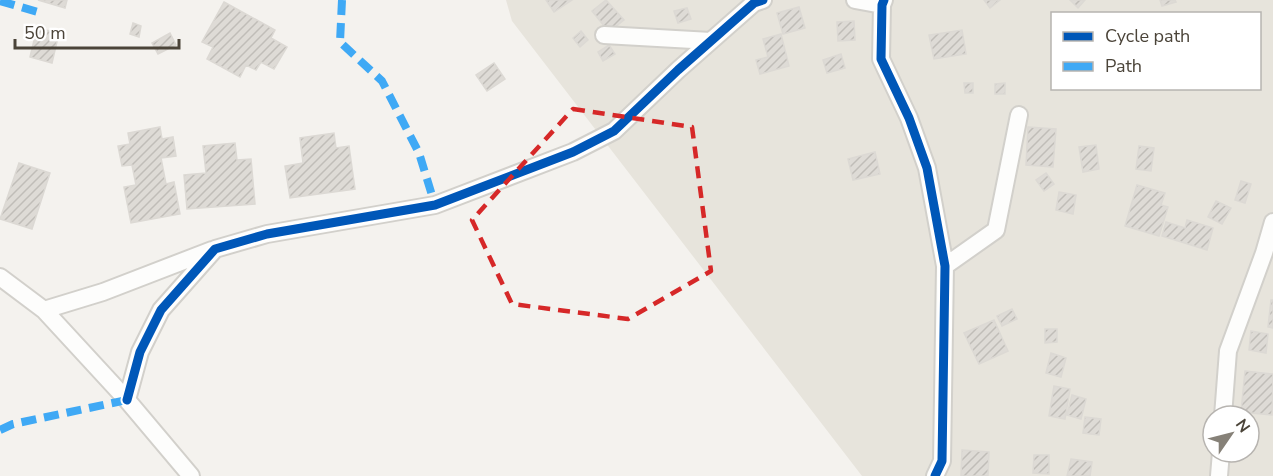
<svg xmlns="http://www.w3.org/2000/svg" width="1273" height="476" font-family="'Nunito Sans',sans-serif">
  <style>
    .residential { fill: #e7e4dc; fill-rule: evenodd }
    .building { fill: url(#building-hatch); stroke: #dcd9d4; stroke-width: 1.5 }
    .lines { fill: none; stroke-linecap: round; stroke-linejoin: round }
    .minor-casing { stroke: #d2d0cb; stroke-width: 20 }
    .minor { stroke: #fdfdfc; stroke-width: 16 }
    .quiet { stroke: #3fa9f5; stroke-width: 8; stroke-dasharray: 15 8; stroke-linecap: butt }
    .cycleway-casing { stroke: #fff; stroke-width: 13 }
    .cycleway { stroke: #0057b8; stroke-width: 9 }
    .marked { fill: none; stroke: #d62828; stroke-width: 4.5; stroke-dasharray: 12 8; stroke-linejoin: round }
  </style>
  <defs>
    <pattern id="building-hatch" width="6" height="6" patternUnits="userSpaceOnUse" patternTransform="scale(1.5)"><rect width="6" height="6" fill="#dedbd6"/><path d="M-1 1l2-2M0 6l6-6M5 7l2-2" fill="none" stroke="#c0bdb8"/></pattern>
  </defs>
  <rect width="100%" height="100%" fill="#f4f2ee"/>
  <path class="residential" d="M506,0h767v476h-411l-350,-455zM1052,14h208v74h-208zM1213,416h36v36h-36z"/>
  <path class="building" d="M38,0h29l-2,8z
    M546,0h26l-18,12z
    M606,0l18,20 -15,12 -17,-21z
    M984,0h16l-10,8z
    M1070,0h15l-7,8z
    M1160,0h15l1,2 -14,4z
    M224,2l51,28 -4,8 16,9 -13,22 -13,-7 -5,8 -10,-5 -6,12 -33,-18 6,-12 -11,-5z
    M799,7l6,21 -22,6 -6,-21z
    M687,8l4,11 -13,4 -4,-12z
    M854,21l1,19 -17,1 -1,-19z
    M133,23l8,3 -2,11 -9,-3z
    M37,28l22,5 -7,30 -22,-6z
    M962,30l4,24 -32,5 -5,-24z
    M581,31l7,9 -8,7 -7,-9z
    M170,33l6,12 -18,9 -6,-11z
    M781,34l8,32 -29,8 -4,-14 12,-3 -5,-18z
    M609,45l6,9 -12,7 -5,-9z
    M841,54l4,14 -18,5 -4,-13z
    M494,63l11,16 -18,12 -11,-16z
    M964,83h9v10h-8z
    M1005,83v11h-10v-10z
    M160,127l2,12 11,-2 3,19 -15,2 5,26 8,-2 6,32 -49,9 -7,-36 12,-2 -4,-20 -10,1 -4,-20 12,-2 -2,-11z
    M1028,127l28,2 -3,38 -27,-2z
    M334,133l2,15 13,-2 6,43 -65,9 -5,-32 18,-3 -3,-25z
    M235,143l2,17 14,-1 4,45 -68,5 -3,-34 22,-2 -3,-27z
    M1096,145l3,24 -16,3 -4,-25z
    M1139,146l15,2 -3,23 -15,-2z
    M875,152l5,22 -27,6 -5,-21z
    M19,163l31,10 -18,56 -32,-10z
    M1046,173l8,11 -10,7 -8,-11z
    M1241,181l10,3 -6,19 -10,-3z
    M1137,185l28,8 -4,12 7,2 -9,29 -34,-10z
    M1059,192l17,3 -3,19 -17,-4z
    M1216,201l15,7 -9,16 -14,-7z
    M1187,220l26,8 -6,22 -45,-14 4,-14 19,6z
    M1271,300h2v28l-5,-1z
    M1012,309l5,10 -15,7 -5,-10z
    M994,320l14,31 -29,13 -15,-31z
    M1045,329h12v13l-12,1z
    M1251,331l17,3 -2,19 -17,-3z
    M1051,353l15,5 -5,19 -15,-4z
    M1245,371l28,3 -1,41 -31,-3z
    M1054,386l16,3 -5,30 -16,-3z
    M1072,395l14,4 -5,20 -14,-4z
    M1085,417l16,2 -2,16 -16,-2z
    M962,450l27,2 -1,24h-27z
    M1034,455h15v19l-16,-1z
    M1071,459l21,3 -2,14h-23z"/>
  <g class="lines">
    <defs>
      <path id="minor" d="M855,0l27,5
        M884,0l-2,5 -1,54 28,59 18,50 18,98 -3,195 -7,15
        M604,35l107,6
        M945,266l51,-36 23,-115
        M0,277l44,33 59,-18 109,-42
        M44,310l83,90 64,76
        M127,400l13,-48 21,-42 54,-61 52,-15 168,-29 138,-53 41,-21 64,-61 76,-67 9,-3
        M1223,416l5,-65 36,-98 9,-31
        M1219,476l2,-24"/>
    </defs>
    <use href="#minor" class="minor-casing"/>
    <use href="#minor" class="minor"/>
    <path class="quiet" d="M342,0l-2,42 42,39 37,72 16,52
      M0,1l38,11
      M0,430l13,-6 114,-24"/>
    <defs>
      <path id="cycleway" d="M884,0l-2,5 -1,54 28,59 18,50 18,98 -3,195 -7,15
        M127,400l13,-48 21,-42 54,-61 52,-15 168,-29 138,-53 41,-21 64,-61 76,-67 9,-3"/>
    </defs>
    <use href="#cycleway" class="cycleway-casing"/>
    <use href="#cycleway" class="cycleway"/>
  </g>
  <path class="marked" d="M573,109l119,18 19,144 -83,48 -116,-15 -40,-84z"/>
  <rect x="1051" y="12" width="210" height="78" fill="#ffffff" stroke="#b7b4b0" stroke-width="1.5"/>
  <rect x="1063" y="32" width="30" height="9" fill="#0057b8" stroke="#b7b4b0" stroke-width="1.5"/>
  <text x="1105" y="42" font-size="18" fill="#4b4439">Cycle path</text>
  <rect x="1063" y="62" width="30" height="9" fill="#3fa9f5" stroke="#b7b4b0" stroke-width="1.5"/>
  <text x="1105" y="72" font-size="18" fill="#4b4439">Path</text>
  <g transform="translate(1231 434) rotate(55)"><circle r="28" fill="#ffffff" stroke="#b7b4b0" stroke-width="1.5"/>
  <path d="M0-4.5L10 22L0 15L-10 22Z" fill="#868178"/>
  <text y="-9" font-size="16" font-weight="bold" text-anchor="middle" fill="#4b4439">N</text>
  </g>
  <path d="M15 39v9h164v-9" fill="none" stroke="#4b4439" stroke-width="3"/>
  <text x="24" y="39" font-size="18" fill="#4b4439" stroke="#ffffff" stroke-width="4.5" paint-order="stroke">50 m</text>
</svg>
